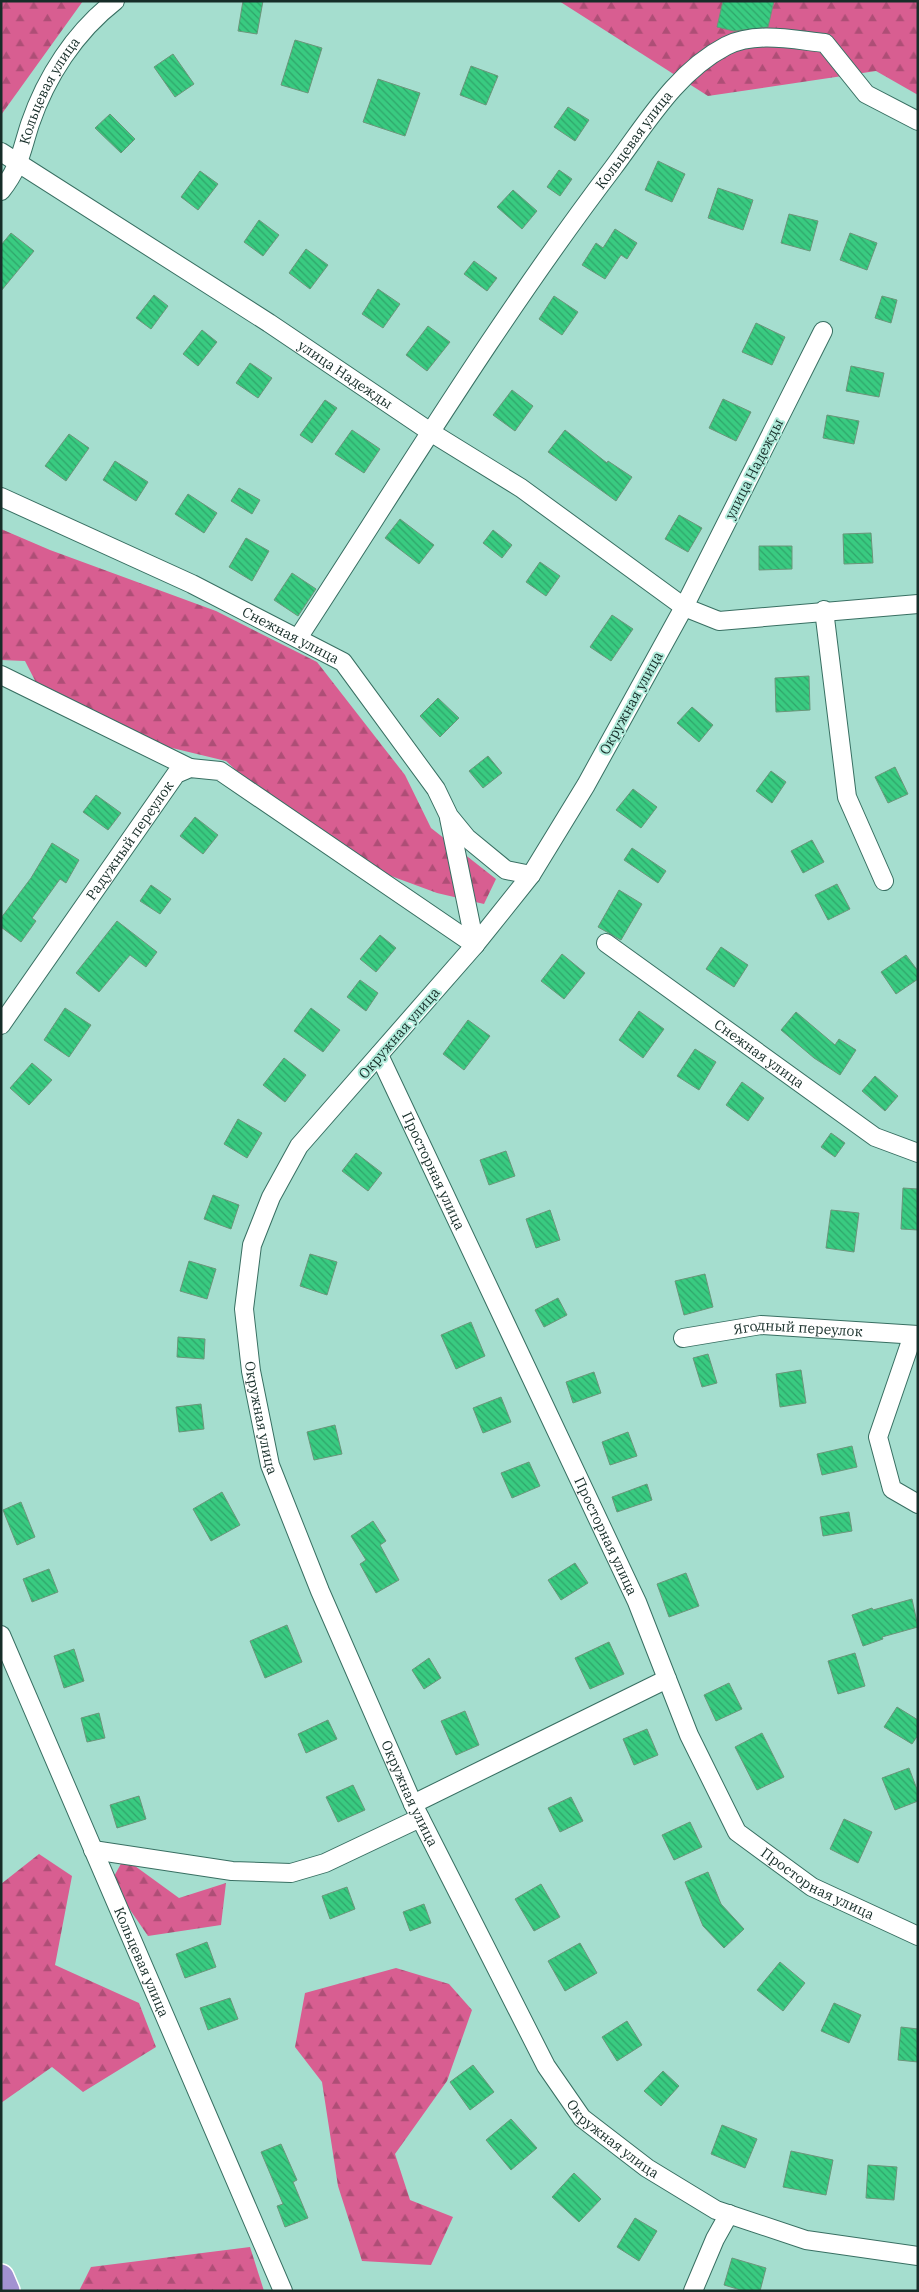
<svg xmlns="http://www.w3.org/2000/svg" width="919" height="2292" font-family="'IBM Plex Serif',serif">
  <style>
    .forest { fill: url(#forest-firs) }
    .building { fill: url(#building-back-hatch); stroke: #6a967a }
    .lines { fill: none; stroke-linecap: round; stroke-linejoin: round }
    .minor-casing { stroke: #386f62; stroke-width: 20 }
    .highway-casing { stroke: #fff; stroke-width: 28 }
    .minor { stroke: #fff; stroke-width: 18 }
    .highway { stroke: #a292d1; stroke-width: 25 }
    .labels { text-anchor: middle; stroke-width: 4; stroke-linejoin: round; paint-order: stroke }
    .street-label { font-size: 14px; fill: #162d28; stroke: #b2ecdc }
  </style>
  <defs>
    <pattern id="forest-firs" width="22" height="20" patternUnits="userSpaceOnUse" patternTransform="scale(1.25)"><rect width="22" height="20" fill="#d85e91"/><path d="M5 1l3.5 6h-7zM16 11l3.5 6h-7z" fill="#ae4e76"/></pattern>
    <pattern id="building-back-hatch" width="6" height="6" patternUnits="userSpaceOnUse" patternTransform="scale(1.25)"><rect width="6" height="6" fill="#39cb81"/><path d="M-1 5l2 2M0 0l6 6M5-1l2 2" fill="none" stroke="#2fa56a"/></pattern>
  </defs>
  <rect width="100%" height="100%" fill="#a5decf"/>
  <path class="forest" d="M1,1h82l-82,114z
    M559,1h359v94l-42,-24 -168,25z
    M1,529l49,21 166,61 101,51 88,113 26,53 65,51 -12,25 -47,-11 -46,-17 -84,-40 -81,-75 -87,-21 -92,-36 -22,-43 -24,-1z
    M39,1854l33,22 -17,89 84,38 17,44 -73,45 -31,-25 -51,36v-219z
    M124,1858l55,40 47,-15 -5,42 -73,11 -37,-54z
    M396,1968l53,16 23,26 -25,71 -52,73 15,46 43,17 -22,48 -69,-4 -24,-75 -16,-104 -27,-35 10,-54z
    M250,2247l14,44h-185l12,-24z"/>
  <path class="building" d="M243,1h20l-6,33 -19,-3z
    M723,1h51l-6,26 -34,4 -17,-4z
    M295,40l27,8 -14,45 -27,-8z
    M173,54l21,30 -19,13 -21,-30z
    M471,66l27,10 -12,29 -26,-10z
    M378,79l42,14 -15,43 -42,-14z
    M568,107l21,13 -14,21 -21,-14z
    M110,114l25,25 -14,14 -26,-25z
    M658,161l27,13 -13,28 -27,-12z
    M559,170l13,9 -12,17 -13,-9z
    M200,171l18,13 -20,26 -17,-13z
    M718,188l35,12 -10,30 -35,-12z
    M513,190l24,21 -15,18 -25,-22z
    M789,214l29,7 -8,30 -29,-8z
    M259,220l20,15 -16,21 -19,-14z
    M615,229l22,14 -10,16 -6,-4 -16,24 -23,-14 14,-22 7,5z
    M11,233l23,18 -33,40v-46z
    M850,233l27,10 -10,27 -27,-10z
    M306,249l22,16 -18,24 -21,-16z
    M474,261l23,17 -10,13 -23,-17z
    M378,289l22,15 -17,24 -21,-14z
    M154,295l14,11 -17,23 -15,-11z
    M554,296l24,16 -16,23 -23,-16z
    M882,296l15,4 -6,23 -16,-5z
    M756,323l29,14 -13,28 -30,-13z
    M428,326l22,16 -23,29 -21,-16z
    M202,330l15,12 -19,24 -15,-12z
    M250,363l22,15 -14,20 -22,-15z
    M851,366l33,7 -5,24 -33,-6z
    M512,390l21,16 -18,25 -22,-16z
    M723,399l28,13 -15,29 -27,-13z
    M325,400l12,8 -25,35 -12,-8z
    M827,415l32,6 -5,23 -31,-6z
    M352,430l28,19 -16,24 -29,-19z
    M565,430l42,33 1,-2 24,16 -16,24 -68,-49z
    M69,434l20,14 -23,33 -21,-15z
    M115,461l33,21 -12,19 -33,-21z
    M239,488l21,12 -8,14 -21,-13z
    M188,494l29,19 -13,20 -29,-19z
    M679,515l23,13 -14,24 -23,-13z
    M400,519l34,26 -15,19 -34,-26z
    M493,530l19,15 -10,13 -19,-15z
    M871,533l2,30 -29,1 -1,-30z
    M246,538l23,13 -17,30 -23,-14z
    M759,546h33v23l-33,1z
    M540,562l20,14 -14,20 -20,-14z
    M292,573l24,16 -18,27 -24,-16z
    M612,615l21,14 -22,32 -21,-14z
    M809,676l1,34 -34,2 -1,-34z
    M438,698l21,20 -19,19 -20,-21z
    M692,707l21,18 -14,17 -22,-19z
    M488,756l14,17 -19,15 -14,-17z
    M895,767l13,27 -20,9 -13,-26z
    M771,771l15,11 -14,21 -16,-12z
    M633,789l24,18 -16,21 -25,-18z
    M96,795l25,18 -13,17 -25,-18z
    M195,817l23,18 -15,19 -23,-18z
    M812,840l12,22 -21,11 -12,-22z
    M52,843l27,17 -13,23 -6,-4 -28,39 4,3 -15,21 -20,-15v-9l30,-40z
    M632,848l34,23 -8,12 -34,-23z
    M837,884l13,25 -22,11 -13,-25z
    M151,885l20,14 -11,15 -20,-13z
    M619,890l23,14 -21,36 -23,-13z
    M117,921l40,31 -11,15 -16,-12 -31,37 -23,-19z
    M380,935l16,13 -20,24 -16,-13z
    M721,947l27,18 -14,22 -28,-18z
    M562,954l23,19 -21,26 -23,-18z
    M906,955l12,16v8l-22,15 -15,-22z
    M360,980l18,13 -12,18 -19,-14z
    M65,1008l26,17 -22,32 -25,-17z
    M311,1008l29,22 -17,22 -29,-21z
    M639,1011l25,18 -21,29 -24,-18z
    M796,1012l39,33 4,-6 17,11 -16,25 -26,-17 -33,-28z
    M468,1020l22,16 -26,34 -21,-16z
    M695,1049l21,13 -17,28 -22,-14z
    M284,1058l22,17 -21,27 -22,-17z
    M32,1063l20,17 -23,25 -19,-17z
    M875,1076l23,20 -13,15 -23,-20z
    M742,1082l22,16 -16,23 -22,-16z
    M238,1119l24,14 -15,25 -23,-14z
    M831,1133l14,10 -10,14 -14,-10z
    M506,1151l9,25 -26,9 -9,-25z
    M356,1153l26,20 -14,18 -26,-20z
    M903,1188l15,1v41l-17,-1z
    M213,1195l26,10 -8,24 -27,-10z
    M550,1210l10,30 -24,8 -10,-29z
    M831,1210l28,3 -5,39 -28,-4z
    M310,1254l27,8 -10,33 -27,-9z
    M189,1261l27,8 -9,30 -27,-8z
    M705,1274l8,33 -29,8 -9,-34z
    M558,1298l9,17 -23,12 -9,-17z
    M471,1322l14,34 -29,13 -15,-34z
    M178,1337l27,2 -1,20 -27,-2z
    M708,1354l9,29 -15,4 -9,-29z
    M801,1370l5,33 -26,4 -4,-33z
    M594,1372l7,21 -28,10 -7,-21z
    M501,1397l10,25 -28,11 -10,-25z
    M201,1404l3,25 -25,3 -3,-25z
    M335,1425l7,29 -28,6 -7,-28z
    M628,1432l9,24 -27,9 -8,-23z
    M852,1446l5,21 -35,8 -5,-21z
    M529,1462l11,24 -28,12 -11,-25z
    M647,1484l5,16 -35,12 -5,-15z
    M222,1492l18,33 -29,16 -18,-32z
    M21,1502l14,35 -18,8 -14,-35z
    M849,1512l3,19 -29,5 -3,-19z
    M373,1521l13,20 -6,4 19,35 -23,13 -16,-29 6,-4 -15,-24z
    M575,1563l13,20 -27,17 -13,-20z
    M49,1569l9,23 -26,10 -9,-23z
    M686,1573l13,33 -30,11 -12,-33z
    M912,1599l6,28 -36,10 1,2 -20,7 -11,-31 20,-7 1,2z
    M287,1625l15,37 -37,16 -15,-37z
    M609,1642l15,32 -34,15 -15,-31z
    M74,1649l10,32 -20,7 -10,-32z
    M855,1653l10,33 -27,8 -10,-33z
    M429,1658l12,20 -17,11 -12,-19z
    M729,1683l13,26 -26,12 -12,-26z
    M897,1707l21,13v15l-6,9 -28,-17z
    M465,1711l14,34 -23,10 -15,-34z
    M99,1713l6,25 -18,4 -6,-24z
    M328,1720l9,19 -31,14 -8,-19z
    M647,1729l11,26 -24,10 -11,-26z
    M762,1733l22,44 -27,13 -22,-43z
    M909,1768l9,24v9l-23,9 -13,-32z
    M353,1785l12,25 -27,12 -12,-25z
    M139,1796l7,23 -29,9 -7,-23z
    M571,1797l12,24 -23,11 -12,-24z
    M844,1819l28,13 -14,31 -28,-14z
    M690,1822l12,25 -28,13 -12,-25z
    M708,1872l13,32 23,25 -20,19 -21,-22 -18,-44z
    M541,1884l19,33 -26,14 -19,-32z
    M347,1887l8,22 -25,10 -8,-23z
    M424,1904l7,19 -21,8 -7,-19z
    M207,1942l9,25 -31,11 -9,-24z
    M580,1943l17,30 -32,18 -17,-30z
    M780,1962l25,21 -22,28 -26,-21z
    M230,1998l8,21 -30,11 -8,-22z
    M834,2003l27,12 -12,28 -28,-12z
    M627,2021l15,24 -25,16 -15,-24z
    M901,2027l17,2v33l-20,-2z
    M473,2065l21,27 -24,18 -20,-28z
    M663,2071l16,15 -18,20 -17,-15z
    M511,2119l26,29 -26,22 -25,-30z
    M722,2125l35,14 -12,29 -34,-14z
    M281,2144l16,36 -4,2 15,36 -23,9 -8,-21 6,-2 -22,-52z
    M791,2151l42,9 -7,35 -43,-8z
    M868,2165l29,2 -3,33 -28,-2z
    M574,2173l27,26 -22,23 -27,-25z
    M635,2218l22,13 -18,30 -22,-14z
    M732,2258l34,10 -6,23h-16l-20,-6z"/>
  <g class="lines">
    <defs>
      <g id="minor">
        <path id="s1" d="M1,152l268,171 163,110 89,55 163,119 35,14 199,-17"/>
        <path id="s2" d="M1,191c19,-24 20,-39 29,-67 16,-47 45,-92 85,-123"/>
        <path id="s3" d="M823,331l-139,276 -98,178 -55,90 -56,70 -176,201 -28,51 -19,48 -8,64 7,62 19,94 50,126 93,213 133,262 36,52 65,50 69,42 90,30 112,16"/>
        <path id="s4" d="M1,497l191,87 151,78 93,127 13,27 18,22 39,32 25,5"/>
        <path d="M824,610l23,187 37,84"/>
        <path id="s5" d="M298,638c103,-158 201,-320 315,-470 33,-44 63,-96 113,-122 30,-15 68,-6 99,-3l41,51 52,27"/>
        <path d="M1,675l189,93"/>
        <path d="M449,818l26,127"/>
        <path id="s6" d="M606,943l269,194 43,16"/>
        <path id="s7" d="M1,1025l175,-251 14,-6 30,3 255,174"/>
        <path id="s8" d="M379,1055l258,547 52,133 48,97 75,55 106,49"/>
        <path d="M913,1335l-35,102 14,52 26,15"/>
        <path id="s9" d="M683,1338l78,-13 157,10"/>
        <path id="s10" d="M1,1635l282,656"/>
        <path d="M413,1804l254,-125"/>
        <path d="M93,1850l139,21 59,2 34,-10 95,-45"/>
        <path d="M693,2291l22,-52 14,-25"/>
      </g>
      <path id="highway" d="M1,2277l6,14"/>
    </defs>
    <use href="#minor" class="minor-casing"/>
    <use href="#highway" class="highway-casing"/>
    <use href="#minor" class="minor"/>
    <use href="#highway" class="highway"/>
  </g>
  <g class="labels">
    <g class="street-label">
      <text dy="5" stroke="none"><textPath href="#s2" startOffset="112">Кольцевая улица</textPath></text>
      <text dy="5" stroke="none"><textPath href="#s5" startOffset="601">Кольцевая улица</textPath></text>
      <text dy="5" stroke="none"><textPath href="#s1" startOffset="410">улица Надежды</textPath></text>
      <text transform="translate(754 469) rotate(-63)" y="5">улица Надежды</text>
      <text dy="5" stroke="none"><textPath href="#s4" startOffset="321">Снежная улица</textPath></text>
      <text transform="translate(631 703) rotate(-61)" y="5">Окружная улица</text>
      <text dy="5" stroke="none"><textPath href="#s7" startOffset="225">Радужный переулок</textPath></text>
      <text transform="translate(399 1033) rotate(-49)" y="5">Окружная улица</text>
      <text dy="5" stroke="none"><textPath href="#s6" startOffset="189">Снежная улица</textPath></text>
      <text dy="5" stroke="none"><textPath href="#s8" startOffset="128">Просторная улица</textPath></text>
      <text dy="5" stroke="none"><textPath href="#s9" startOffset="116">Ягодный переулок</textPath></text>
      <text dy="5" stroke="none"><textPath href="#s3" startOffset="1259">Окружная улица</textPath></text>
      <text dy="5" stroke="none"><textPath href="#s8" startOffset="532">Просторная улица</textPath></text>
      <text dy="5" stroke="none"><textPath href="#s3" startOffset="1664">Окружная улица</textPath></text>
      <text dy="5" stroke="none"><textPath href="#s8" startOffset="952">Просторная улица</textPath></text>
      <text dy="5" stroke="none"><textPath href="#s10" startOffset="356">Кольцевая улица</textPath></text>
      <text dy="5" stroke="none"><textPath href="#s3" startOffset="2069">Окружная улица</textPath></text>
    </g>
  </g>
  <rect width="919" height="2292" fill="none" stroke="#162d28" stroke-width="5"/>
</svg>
